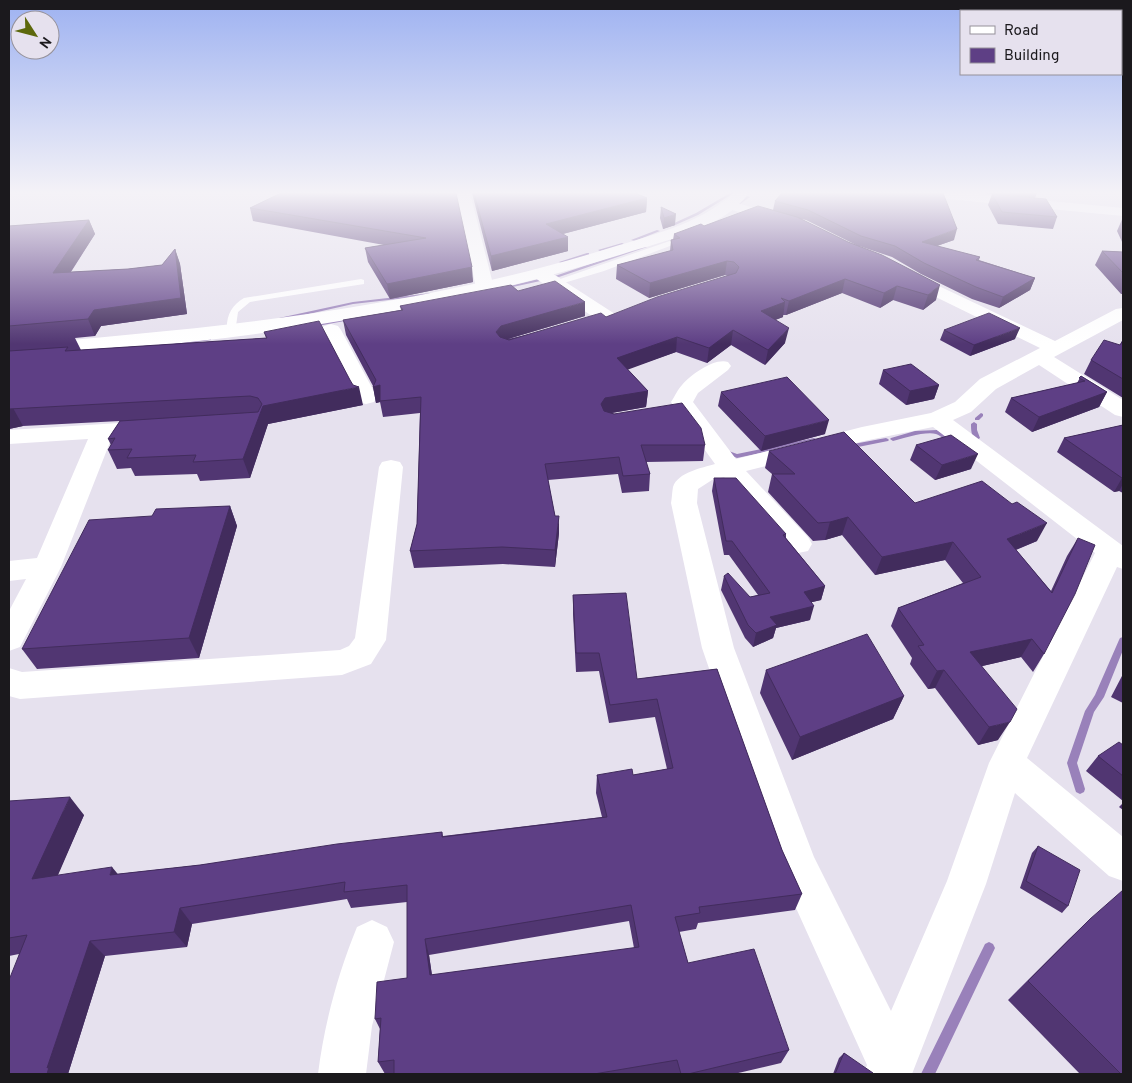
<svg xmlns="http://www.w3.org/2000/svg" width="1132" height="1083" font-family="Overpass,sans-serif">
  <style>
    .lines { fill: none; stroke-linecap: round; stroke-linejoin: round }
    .stream { fill: #9981ba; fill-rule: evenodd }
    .service { fill: #fff; fill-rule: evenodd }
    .minor { fill: #fff; fill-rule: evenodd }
    .tertiary { fill: #fff; fill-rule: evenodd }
    .wall { fill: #513672; fill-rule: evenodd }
    .shaded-wall { fill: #422c5d }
    .building { fill: #5e3f85; stroke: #422c5d; fill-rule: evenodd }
  </style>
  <rect width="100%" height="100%" fill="#e6e1ee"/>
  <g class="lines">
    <path class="stream" d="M730,193h4l-36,22 -25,11 -3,-1 26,-12z
      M747,196l3,1 -13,9h-2v-2z
      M657,230l3,1 -25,10 -4,-1z
      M622,243l2,1v1l-24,6 -2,-1z
      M643,246l4,1 -88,30 -4,-1z
      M587,253h2v2l-28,8 -2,-1z
      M543,278h2v2l-41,9 -2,-1z
      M431,293l2,1v1l-80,9 -71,16 -3,-2 74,-16z
      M348,317l3,2 -1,1 -38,7 -3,-2 3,-2z
      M209,337l2,1v2l-55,7 -3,-2 3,-2z
      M981,413l2,1v2l-4,4h-4v-2z
      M974,422l3,2v6l3,8 -3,2c-6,-2 -6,-11 -6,-16z
      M937,430l13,8v2c-6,1 -8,-4 -14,-6 -10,-3 -32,4 -43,7l-3,-2 1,-1 24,-7z
      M814,438l2,1 1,1 -1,1 -79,17 -14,-6 3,-2 11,4z
      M886,438l2,1 1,1 -1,1 -40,8 -3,-2 3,-2z
      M1123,637v13l-19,47 -10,15 -17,51 8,26 -1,3 -4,2 -4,-2 -1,-3 -8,-26 18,-52 10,-16 24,-55 1,-2z
      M989,942l4,2 2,4 -60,126h-14l64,-130z"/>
    <path class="service" d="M684,236l7,2 -87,33 -57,17 -4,-3z
      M361,279l3,1v4l-114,18 -12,10 -3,21h-6l-2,-2c-1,-15 4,-25 17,-33z"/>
    <path class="minor" d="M456,193h14l24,95 -3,4 -6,1 -6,-1 -3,-4z
      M919,193h48l156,15v8l-197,-19z
      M730,201l59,17 2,3 -2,3 -5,1 -59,-17 -2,-3 2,-3z
      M541,269l6,1 68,44 2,4 -2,4 -7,2 -7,-2 -66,-44 -2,-4 2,-4z
      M905,270l150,71 61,-32 7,-1v12l-69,37 69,43v17l-8,-2 -76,-50 -43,24 -25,23 -18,8 170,126v23l-6,-2 -90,191 96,79v44l-14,-5 -94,-83 -29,91 -74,190h-48l3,-9 -90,-199 -75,-218 -31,-145c1,-5 1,-11 2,-16 5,-15 29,-19 42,-23l-34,-47 -32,5 -8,-2 -3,-5 3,-5 32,-5 -2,-3c4,-6 7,-13 11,-17 10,-11 32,-27 46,-23l3,4 -3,4 -30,23 -5,9 43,57 126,-32 69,-14 24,-11 25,-23 60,-31 -141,-69 -3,-4 3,-4zM933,427l162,126 -106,210 -42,118 -56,130 -77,-154 -80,-209 -37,-145 1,-14 14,-9 12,-3 64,74 10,2 10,-2 4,-7 -4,-7 -62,-66 118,-30z
      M331,324l7,2 3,4 36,67 -3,5 -8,2 -8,-2 -3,-5 -34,-67 3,-4z
      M151,421l8,2 4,5 -4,5 -47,4 -51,130 -41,80 -11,4v-40l17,-32 -17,2v-20l28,-3 51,-119 -79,5v-14z
      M391,460l9,2 3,5 -17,173 -15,24 -29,11 -322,24 -11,-3v-28l13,4 318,-22 9,-4 6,-8 24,-171 3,-5z
      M372,920l15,7 7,15 -22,84 -6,48h-48c6,-49 20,-101 39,-147z"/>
    <path class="tertiary" d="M734,193h15c-26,36 -86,48 -126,61 -200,63 -406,91 -614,103v-12c201,-16 397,-35 591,-94 47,-15 97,-25 134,-58z"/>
  </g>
  <path class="wall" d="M456,193l17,89 -83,17 -22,-37 -3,-14 19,-3 -131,-24 -3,-13 85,-14z
    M472,193h163l12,5 -1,14 -83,22 5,17 -76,20z
    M984,193h53l-2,5z
    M992,194l65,23 -4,12 -55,-5 -10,-19z
    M775,201l179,39 -17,6 43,11 -1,3 56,18 -5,12 -31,18 -27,-9 -51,-25 -29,-17 -33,-11 77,54 -13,10 -30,-10 -13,8 -38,-15 -56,22h-3v2l-8,3 10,23 -20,22 -34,-20 -24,18 -31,-11 -49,17 21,22 -2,16 -34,6 93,32 -2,16 -57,1 4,12 -1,17 -27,2 -4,-19 -70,6 7,36 4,17 -4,34 -52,-3 -89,4 -4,-17 7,-27 3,-111 -37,4 -3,-15 -4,1 -3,-17 -27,-51 -3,-15 58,-10 -1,-4 118,-15 67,25 -77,23 98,-22 122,-41 -3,-1 -76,23 -33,-19 1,-14 53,-14 1,-11h2l1,-6 30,-8 69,-16zM801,219l5,1 52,26 -10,-4z
    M661,207l14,18 -12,4 -3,-11z
    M1123,217v27l-6,-13z
    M89,220l6,14 -24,38 57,-3 34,-4 13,-16 5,15 7,50 -86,12 -6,10 -20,2 6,12 185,-12 -2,-6 99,73 -95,19 -18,54 -50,3 -3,-7 -62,2 -4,-8 -14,1 -9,-19 3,-5 -3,-6 12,-18 -97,5 -14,3v-203z
    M1102,251l21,1v42h-2l-26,-29z
    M944,330l71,9 -45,17 -30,-16z
    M1123,340v58l-39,-24 7,-14 29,-15z
    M883,370l56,15 -5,14 -28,6 -27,-21z
    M1081,376l26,16 -8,15 -67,25 -27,-20 6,-14 66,-15z
    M721,392l104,42 -64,17 -43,-45z
    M1123,425v68l-4,-2 -5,1 -57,-40 7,-14z
    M916,445l55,24 -36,11 -25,-20z
    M769,451l146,52 122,38 -21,9 35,41 16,-35 11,-18 -34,116 -11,18 -12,-15 -39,9 16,74 -20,5 -43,-57 -7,1 -18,-25 2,-6 -21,-32 7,-18 65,-25 -18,-23 -70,15 -33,-40 -17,5 -12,1 -45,-49 4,-18 -7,-6z
    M714,478l72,56v4l39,48 -4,14 -9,2 -2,18 -34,8 -3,10 -20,9 -8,-9 -24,-48 3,-14 26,21 8,-2 -29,-40h-5l-12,-64z
    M230,506l7,20 -38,132 -162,11 -15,-20 130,-133z
    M573,595l64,84 80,-10 65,181 20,44 -7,16 -97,13 -2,6 -17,3 9,31 101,87 -8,13 -47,11h-60l-1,-1 -9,1h-279l-7,-12 2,-33 -5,-10 32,-41v-76l-56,6 -4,-9 -155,25 -5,23 -82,9 -37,118h-59l10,-120 -10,2v-155l75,14 -27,61 61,-2 82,-9 242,-33 1,4 159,-19 -6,-24 1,-18h36l34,-6 -12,-52 -46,6 -10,-52 -23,1 -3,-58zM629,921l5,27 -202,27 -3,-20z
    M766,670l138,26 -11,23 -101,41 -32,-67z
    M1123,674v29l-12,-6z
    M1123,745v56l-37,-30 12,-15z
    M1123,803v7l-4,-3z
    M1038,846l30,60 -6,7 -42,-25 12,-35z
    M1090,919l33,155h-43l-72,-74 61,-61z
    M844,1053l28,21h-39l6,-16z"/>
  <path class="shaded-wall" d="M647,198l-1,14 -99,26 -1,-14z
    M676,214l-1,11 -12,4 1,-11z
    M89,220l6,14 -35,54 -7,-15z
    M957,229l-3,11 -35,12 3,-10z
    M568,237v14l-76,20 -1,-15z
    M175,249l5,15 7,50 -86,12 -6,10 -7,-17 6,-9 87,-12z
    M727,261l-2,14 -76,23 1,-15z
    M472,267l1,15 -83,17 -3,-15z
    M1035,278l-5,12 -31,18 4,-11z
    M845,279l-3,14 -56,22 3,-14z
    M940,285l-4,15 -13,10 5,-15z
    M897,286l-4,14 -13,8 4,-15z
    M585,302v14l-84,25 -5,-9 5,-6z
    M785,302l-2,15 -24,9 2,-15z
    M789,328l-4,15 -20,22 3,-15z
    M1020,328l-5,11 -45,17 4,-11z
    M733,330l-2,15 -24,18 2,-15z
    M677,337l-1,15 -60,22 1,-16z
    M380,385v17l-4,1 -3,-16z
    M939,385l-5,14 -28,6 4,-14z
    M359,387l4,18 -95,19 -18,54 -7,-19 20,-53z
    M648,391l-2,16 -41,7 -4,-10 4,-6z
    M1107,392l-8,15 -67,25 7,-15z
    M13,408l10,18 -14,3v-20z
    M829,420l-4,14 -64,17 4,-15z
    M978,454l-7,15 -36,11 7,-15z
    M1122,478h1v6l-4,7 -5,1z
    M230,506l7,20 -38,132 -10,-20z
    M559,516v17l-4,34v-17z
    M848,517l-6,18 -17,5 5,-18z
    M1047,523l-10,18 -40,16 10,-18z
    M953,542l-8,18 -70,15 7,-18z
    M825,586l-4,14 -21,5 4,-13z
    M814,606l-4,14 -34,8 -3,10 -20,9 3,-14 14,-16z
    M1032,639l-11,18 -60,14 9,-19z
    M944,670l-9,18 -7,1 9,-18z
    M904,696l-11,23 -101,41 8,-23z
    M1010,722l-12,18 -20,5 11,-18z
    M70,797l14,18 -35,81 -17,-17z
    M112,867l14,17 -16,-9z
    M180,908l12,16 -5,23 -13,-15z
    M425,939l4,16 5,35 -4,-15z
    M90,941l15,15 -37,118h-21v-6z"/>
  <path class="building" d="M281,193h44l10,1 2,-1h15l8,1 1,-1h95l16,74 -85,17 -22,-36 61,-10 -176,-30z
    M474,193h161l12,5 -101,26 22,13 -77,19z
    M782,193h161l14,36 -35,13 58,15 -4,3 59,18 -32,19 -27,-10 -52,-24 -29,-17 -34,-10 -53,-26 -33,-9z
    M992,194l54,5 11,18 -55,-5z
    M758,206l39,11 51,25 34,13 58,30 -12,10 -31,-9 -13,7 -39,-14 -56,22 -8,-3 4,4 -24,9 28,17 -21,22 -35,-20 -24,18 -32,-11 -60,21 31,33 -43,7 -4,6 3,7 10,3 68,-11 19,25 4,17h-64l9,29 -27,2 -4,-19 -74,7 10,52h4l-4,34 -53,-3 -92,4 7,-27 4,-127 -41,4v-16l-7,2 3,-7 -33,-60 60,-10 -3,-4 111,-21 7,6 37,-10 30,21 -84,24 -5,6 4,5 9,3 92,-27 5,4 51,-20 79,-24 3,-6 -5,-5 -7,-1 -77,22 -33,-18 56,-15 -2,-10 9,-2 -6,-4 27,-10 3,2z
    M661,207l15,7 -12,4z
    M89,220l-36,53 75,-4 34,-4 13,-16 6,49 -87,12 -6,9 -79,7v-100z
    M1102,251l21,1v21z
    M989,313l31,15 -46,17 -30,-15z
    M319,321l31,59 3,5 6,2 -96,19 -20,53 -50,3 3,-7 -69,3 5,-9 -24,1 7,-12 -7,1 12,-18 138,-9 4,-8 -4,-6 -8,-2 -241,13v-58l59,-4 -3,4 202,-13 -3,-6z
    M1104,340l16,5 3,-5v39l-32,-19z
    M911,364l28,21 -29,6 -27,-21z
    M1081,376l26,16 -68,25 -28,-19 74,-17 -6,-3z
    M787,377l42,43 -64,16 -44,-44z
    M1123,425v53h-1l-58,-40z
    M844,432l71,71 67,-22 30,23 5,-2 30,21 -40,16 45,54 26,-55 17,7 -20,49 -31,60 -12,-15 -62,13 47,57 -7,13 -21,5 -45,-57 -7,1 -19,-25 6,-1 -26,-37 83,-31 -28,-35 -71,15 -34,-40 -18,5 -12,1 -46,-49h23l-26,-23z
    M951,435l27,19 -36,11 -26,-20z
    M714,478h22l50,56 -3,1 42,51 -21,6 10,14 -44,11 7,8 -21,8 -8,-8 -24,-49 4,-3 22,24 20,-4 -38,-52h-6z
    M230,506l-41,132 -167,11 67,-129 63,-4 4,-7z
    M626,593l11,86 80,-10 65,181 20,44 -103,13 1,6 -25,4 13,46 66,-14 35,101 -101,24h-7l-4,-14 -83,14h-200v-14l-16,2 3,-44 -6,1 2,-37 30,-4v-93l-63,7 1,-10 -165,26 -6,24 -84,9 -43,127 2,-1 -2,7h-38v-94l18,-45 -18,3v-137l61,-4 -38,82 80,-12 -2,8 90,-10 137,-21 105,-12v5l165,-20 -10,-42 35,-6 1,6 40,-7 -16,-69 -47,6 -11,-52h-23l-3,-58zM631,905l8,42 -209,28 -5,-36z
    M867,634l37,62 -104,41 -34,-67z
    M1119,742l4,3v31l-25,-20z
    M1038,846l42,24 -12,36 -42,-25z
    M1123,890v184h-2l-93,-93 62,-62z
    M844,1053l29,20 -1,1h-37z"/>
  <linearGradient id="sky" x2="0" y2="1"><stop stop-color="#9eb2f1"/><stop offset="0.56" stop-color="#f4f2f7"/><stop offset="1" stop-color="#f4f2f7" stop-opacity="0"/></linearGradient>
  <rect width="1132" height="344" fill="url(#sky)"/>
  <rect width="1132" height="1083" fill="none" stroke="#1b191d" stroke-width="20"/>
  <rect x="960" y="10" width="162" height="65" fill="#e6e1ee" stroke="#95919a"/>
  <rect x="970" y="26" width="25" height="8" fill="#ffffff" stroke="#95919a"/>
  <text x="1004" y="35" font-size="15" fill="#1b191d">Road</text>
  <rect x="970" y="48" width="25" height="15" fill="#5e3f85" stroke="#95919a"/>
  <text x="1004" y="60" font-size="15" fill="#1b191d">Building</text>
  <g transform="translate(35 35) rotate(126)"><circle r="24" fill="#e6e1ee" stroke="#95919a"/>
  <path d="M0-4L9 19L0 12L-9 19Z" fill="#5d680c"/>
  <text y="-8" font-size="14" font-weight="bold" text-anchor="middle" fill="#1b191d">N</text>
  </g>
</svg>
